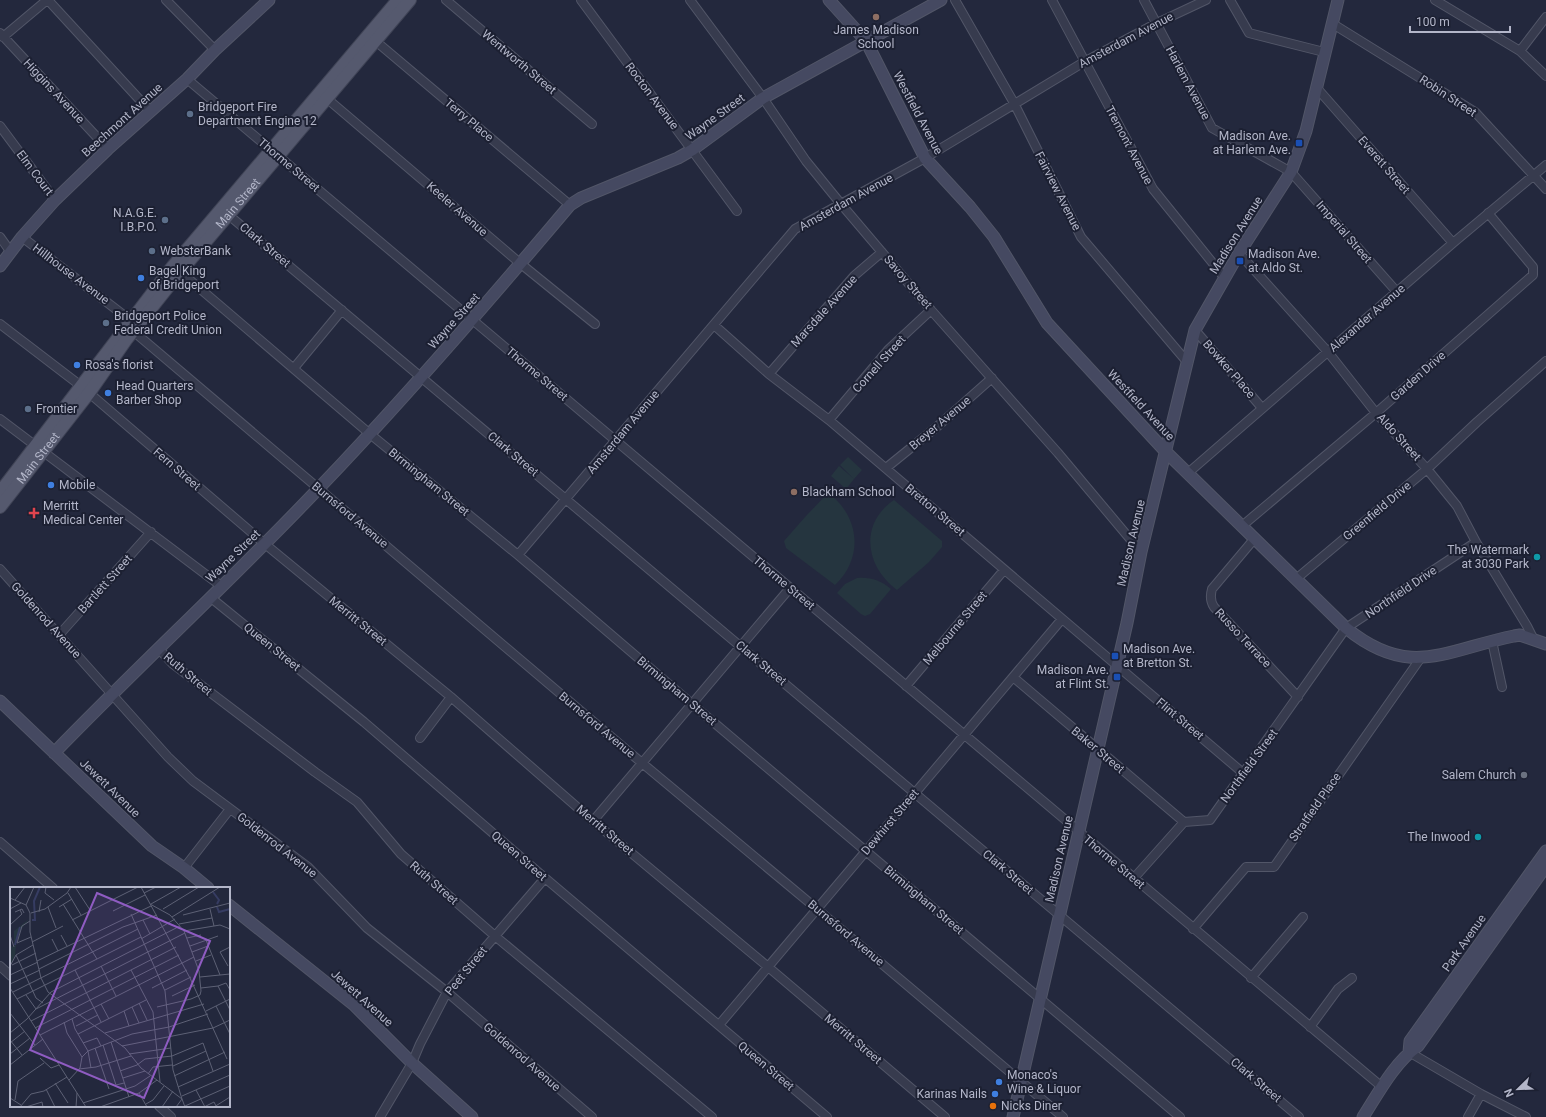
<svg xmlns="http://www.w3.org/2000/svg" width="1546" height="1117" font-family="Roboto,sans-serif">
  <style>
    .green { fill: #25353f }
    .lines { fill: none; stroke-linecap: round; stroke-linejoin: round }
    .street-casing { stroke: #525668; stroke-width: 10 }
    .secondary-casing { stroke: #525668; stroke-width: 13 }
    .primary-casing { stroke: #404456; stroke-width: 14 }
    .street { stroke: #373b4e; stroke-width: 8 }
    .secondary { stroke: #454961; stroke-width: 11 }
    .primary { stroke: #55596e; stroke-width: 12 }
    .education-dot { fill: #8d6e63; stroke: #1c2032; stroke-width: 1.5 }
    .service-dot { fill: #5c6f8a; stroke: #1c2032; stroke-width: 1.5 }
    .transit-dot { fill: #1a4fb4; stroke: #1c2032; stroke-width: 1.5 }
    .shop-dot { fill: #3f7fe0; stroke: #1c2032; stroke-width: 1.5 }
    .health-dot { fill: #e0444e; stroke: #1c2032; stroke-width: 1.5 }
    .culture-dot { fill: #0f9aa8; stroke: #1c2032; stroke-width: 1.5 }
    .worship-dot { fill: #6b7280; stroke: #1c2032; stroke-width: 1.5 }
    .food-dot { fill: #e8710a; stroke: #1c2032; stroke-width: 1.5 }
    .labels { text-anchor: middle; stroke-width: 4; stroke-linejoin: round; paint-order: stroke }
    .poi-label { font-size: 12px; fill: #b3b6c9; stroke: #1c2032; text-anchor: start }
    .street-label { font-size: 12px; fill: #b3b6c9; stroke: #1c2032 }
    .inset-river { fill: none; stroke: #363c62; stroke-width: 2 }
    .inset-road { fill: none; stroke: #5d6175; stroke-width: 1 }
    .view { fill: #8f5cc2; fill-opacity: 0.15; stroke: #8f5cc2; stroke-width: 2 }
    .inset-edge { fill: none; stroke: #b3b6c9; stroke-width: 2 }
  </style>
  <rect width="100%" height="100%" fill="#23283d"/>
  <path class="green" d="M848,457l14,13 -8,9 -14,-14z
    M839,466l15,13 -8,10 -15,-13z
    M828,493c32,23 36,65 7,92l-49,-37 -2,-7 22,-25z
    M894,500l48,41v6l-13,15 -32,28c-32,-24 -38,-66 -3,-90z
    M857,578c14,-1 23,2 34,11l-21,25 -5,2 -4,-2 -24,-21 8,-9z"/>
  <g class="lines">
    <defs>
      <path id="street" d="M48,0l102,111
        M166,0l49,50
        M446,0l146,124
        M581,0l156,211
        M690,0l73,98 43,63 35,43 90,106 127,143 83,99
        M955,0l59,103 67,134 107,126
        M1052,0l101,189 71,88
        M1144,0l68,128 79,44 106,120
        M1230,0l19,33 75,19
        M1435,0l85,51 26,25
        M1333,24l142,88 71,77
        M0,33l108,116
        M3,37l44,-37
        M372,38l198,167
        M1520,51l26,-34
        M187,79l1195,1008
        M1316,87l137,156
        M324,96l197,168 74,60
        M0,126l55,74
        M225,212l1074,905
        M0,237l10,14
        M22,237l108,83 3,11 509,432 175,146 246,208
        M1239,253l89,99 48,61 51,56 30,37 19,36 51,84 7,14
        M177,269l193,165 148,121 174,149 488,413
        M0,324l81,62 184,158 186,153 142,124 174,145 178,151
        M714,325l55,49 60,46 414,353
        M1195,330l67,78
        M294,368l48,-58
        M769,374l85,-98 28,-24
        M0,419l221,167
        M829,420l59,-70 43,-40
        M886,468l53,-43 53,-47
        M1188,473l265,-230 93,-78
        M1242,526l134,-113 157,-138v-8l-45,-54
        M1255,538l-43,51c-2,7 -2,12 2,18l84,90
        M518,555l277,-326 130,-71 159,-96 73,-39 49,-23
        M0,569l168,188 25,24 115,86 59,61 80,64 145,125
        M1296,579l131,-110 50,-47 69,-61
        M210,597l154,125 181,156 282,239
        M59,635l92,-103
        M1492,641l10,46
        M158,648l15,16 142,108 42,30 44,52 94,82 217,181
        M1013,677l171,145
        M906,686l98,-116
        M420,738l31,-41
        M593,821l197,-233
        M0,842l53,46
        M184,868l46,-59
        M1134,878l50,-56 26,-2 136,-192 130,-86
        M1193,929l53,-62h28l146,-208
        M0,966l11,10
        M1251,978l52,-61
        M719,1025l343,-406
        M1310,1027l28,-38 14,-11
        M1409,1052l72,42 45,23
        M159,1106l12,11
        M380,1117l32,-54 8,-19 27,-52 98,-114
        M1468,1117l13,-23"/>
      <path id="secondary" d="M829,0l37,41 59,117 45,49 24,30 53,86 119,129 180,176c64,52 99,22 168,8l6,-1 26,9
        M0,266l22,-29 33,-37 53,-51 79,-70 28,-29 54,-50
        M0,701l152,145 32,22 24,20
        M54,753c87,-90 179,-174 265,-265 87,-91 170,-187 251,-283l11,-7 97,-40 14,-8 71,-52 178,-98
        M229,905l125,100 58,58 60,54
        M1409,1052l1,-11 136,-190
        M1013,1117l114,-494 14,-71 54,-222 44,-77 52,-81 15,-41 32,-131
        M1363,1117c16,-25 31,-54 55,-71l128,-180"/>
      <g id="primary">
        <path d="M0,492l173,-226 225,-266"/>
        <path id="s1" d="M0,507l89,-114 37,-53 54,-68 230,-272"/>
      </g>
    </defs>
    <use href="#street" class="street-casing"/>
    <use href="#secondary" class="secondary-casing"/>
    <use href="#primary" class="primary-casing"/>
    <use href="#street" class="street"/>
    <use href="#secondary" class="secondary"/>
    <use href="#primary" class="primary"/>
  </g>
  <g class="education-dot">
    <circle cx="876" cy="17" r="4"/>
    <circle cx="794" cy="492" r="4"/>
  </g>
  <g class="service-dot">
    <circle cx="190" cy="114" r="4"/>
    <circle cx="165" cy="220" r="4"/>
    <circle cx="152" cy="251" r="4"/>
    <circle cx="106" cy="323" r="4"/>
    <circle cx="28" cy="409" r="4"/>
  </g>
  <g class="transit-dot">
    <rect x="1295" y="139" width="8" height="8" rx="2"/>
    <rect x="1236" y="257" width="8" height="8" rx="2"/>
    <rect x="1111" y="652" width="8" height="8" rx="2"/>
    <rect x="1113" y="673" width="8" height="8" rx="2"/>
  </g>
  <g class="shop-dot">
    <circle cx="141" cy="278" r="4"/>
    <circle cx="77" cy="365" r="4"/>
    <circle cx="108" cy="393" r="4"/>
    <circle cx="51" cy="485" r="4"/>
    <circle cx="999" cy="1082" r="4"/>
    <circle cx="995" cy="1094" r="4"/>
  </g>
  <path class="health-dot" d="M32 507h4v4h4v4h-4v4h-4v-4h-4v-4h4z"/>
  <g class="culture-dot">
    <circle cx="1537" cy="557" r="4"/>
    <circle cx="1478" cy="837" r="4"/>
  </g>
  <circle class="worship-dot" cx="1524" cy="775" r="4"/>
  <circle class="food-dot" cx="993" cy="1106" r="4"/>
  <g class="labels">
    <g class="poi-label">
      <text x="876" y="34" text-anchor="middle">James Madison<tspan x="876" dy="14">School</tspan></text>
      <text x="198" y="111">Bridgeport Fire<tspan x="198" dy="14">Department Engine 12</tspan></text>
      <text x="1291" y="140" text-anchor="end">Madison Ave.<tspan x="1291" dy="14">at Harlem Ave.</tspan></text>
      <text x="157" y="217" text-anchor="end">N.A.G.E.<tspan x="157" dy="14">I.B.P.O.</tspan></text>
      <text x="160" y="255">WebsterBank</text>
      <text x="1248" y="258">Madison Ave.<tspan x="1248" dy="14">at Aldo St.</tspan></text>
      <text x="149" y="275">Bagel King<tspan x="149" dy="14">of Bridgeport</tspan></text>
      <text x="114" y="320">Bridgeport Police<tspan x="114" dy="14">Federal Credit Union</tspan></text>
      <text x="85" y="369">Rosa's florist</text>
      <text x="116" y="390">Head Quarters<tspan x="116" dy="14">Barber Shop</tspan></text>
      <text x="36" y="413">Frontier</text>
      <text x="59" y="489">Mobile</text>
      <text x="802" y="496">Blackham School</text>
      <text x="43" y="510">Merritt<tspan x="43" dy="14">Medical Center</tspan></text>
      <text x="1529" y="554" text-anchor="end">The Watermark<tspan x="1529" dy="14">at 3030 Park</tspan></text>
      <text x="1123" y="653">Madison Ave.<tspan x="1123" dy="14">at Bretton St.</tspan></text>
      <text x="1109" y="674" text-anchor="end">Madison Ave.<tspan x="1109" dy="14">at Flint St.</tspan></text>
      <text x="1516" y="779" text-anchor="end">Salem Church</text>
      <text x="1470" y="841" text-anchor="end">The Inwood</text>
      <text x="1007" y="1079">Monaco's<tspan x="1007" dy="14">Wine &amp; Liquor</tspan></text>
      <text x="987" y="1098" text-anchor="end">Karinas Nails</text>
      <text x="1001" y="1110">Nicks Diner</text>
    </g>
    <g class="street-label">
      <text transform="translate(1126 40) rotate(-28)" y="4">Amsterdam Avenue</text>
      <text transform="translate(519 62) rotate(40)" y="4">Wentworth Street</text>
      <text transform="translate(1188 83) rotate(62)" y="4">Harlem Avenue</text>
      <text transform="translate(54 91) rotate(47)" y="4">Higgins Avenue</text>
      <text transform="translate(652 96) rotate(53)" y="4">Rocton Avenue</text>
      <text transform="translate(1448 96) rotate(33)" y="4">Robin Street</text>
      <text transform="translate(918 113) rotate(62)" y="4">Westfield Avenue</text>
      <text transform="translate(715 117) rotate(-36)" y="4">Wayne Street</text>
      <text transform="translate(122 120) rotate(-42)" y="4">Beechmont Avenue</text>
      <text transform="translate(469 120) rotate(40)" y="4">Terry Place</text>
      <text transform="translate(1129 145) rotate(62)" y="4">Tremont Avenue</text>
      <text transform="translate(289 165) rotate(40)" y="4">Thorme Street</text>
      <text transform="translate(1384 165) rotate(49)" y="4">Everett Street</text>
      <text transform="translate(35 173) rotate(53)" y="4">Elm Court</text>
      <text transform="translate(1058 191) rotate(63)" y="4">Fairview Avenue</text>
      <text transform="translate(846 202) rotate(-29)" y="4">Amsterdam Avenue</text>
      <text dy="4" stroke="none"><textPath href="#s1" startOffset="386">Main Street</textPath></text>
      <text transform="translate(457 209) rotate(41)" y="4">Keeler Avenue</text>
      <text transform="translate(1344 232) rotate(49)" y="4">Imperial Street</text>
      <text transform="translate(1236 235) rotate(-58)" y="4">Madison Avenue</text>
      <text transform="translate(265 245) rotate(40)" y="4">Clark Street</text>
      <text transform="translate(71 274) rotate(37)" y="4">Hillhouse Avenue</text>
      <text transform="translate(908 282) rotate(49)" y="4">Savoy Street</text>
      <text transform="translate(824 311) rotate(-48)" y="4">Marsdale Avenue</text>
      <text transform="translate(1367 318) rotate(-41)" y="4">Alexander Avenue</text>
      <text transform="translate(454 321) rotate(-48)" y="4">Wayne Street</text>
      <text transform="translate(879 364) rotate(-48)" y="4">Cornell Street</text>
      <text transform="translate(1229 369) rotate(49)" y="4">Bowker Place</text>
      <text transform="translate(537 374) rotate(40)" y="4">Thorme Street</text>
      <text transform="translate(1418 376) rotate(-41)" y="4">Garden Drive</text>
      <text transform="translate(1141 405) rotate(47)" y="4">Westfield Avenue</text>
      <text transform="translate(940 423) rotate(-40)" y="4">Breyer Avenue</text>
      <text transform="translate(623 432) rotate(-50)" y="4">Amsterdam Avenue</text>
      <text transform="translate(1399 437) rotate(48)" y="4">Aldo Street</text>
      <text transform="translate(513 454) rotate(40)" y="4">Clark Street</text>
      <text dy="4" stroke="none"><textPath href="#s1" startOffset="62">Main Street</textPath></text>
      <text transform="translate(177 469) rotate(41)" y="4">Fern Street</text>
      <text transform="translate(429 482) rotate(39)" y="4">Birmingham Street</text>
      <text transform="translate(935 510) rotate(40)" y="4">Bretton Street</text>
      <text transform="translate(1377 511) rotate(-40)" y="4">Greenfield Drive</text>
      <text transform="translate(350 515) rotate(40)" y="4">Burnsford Avenue</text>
      <text transform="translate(1131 543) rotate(-77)" y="4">Madison Avenue</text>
      <text transform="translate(233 556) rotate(-44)" y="4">Wayne Street</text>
      <text transform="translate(784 583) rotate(40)" y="4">Thorme Street</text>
      <text transform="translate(105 584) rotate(-48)" y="4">Bartlett Street</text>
      <text transform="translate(1401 592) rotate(-34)" y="4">Northfield Drive</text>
      <text transform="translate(46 620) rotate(48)" y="4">Goldenrod Avenue</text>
      <text transform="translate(358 621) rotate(39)" y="4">Merritt Street</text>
      <text transform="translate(955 628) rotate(-50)" y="4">Melbourne Street</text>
      <text transform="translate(1243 638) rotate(47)" y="4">Russo Terrace</text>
      <text transform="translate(272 647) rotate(39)" y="4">Queen Street</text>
      <text transform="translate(761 663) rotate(40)" y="4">Clark Street</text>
      <text transform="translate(188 674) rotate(40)" y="4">Ruth Street</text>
      <text transform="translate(677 691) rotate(40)" y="4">Birmingham Street</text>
      <text transform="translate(1180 719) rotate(40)" y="4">Flint Street</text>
      <text transform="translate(597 725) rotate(40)" y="4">Burnsford Avenue</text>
      <text transform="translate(1098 750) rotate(40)" y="4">Baker Street</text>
      <text transform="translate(1249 766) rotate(-54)" y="4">Northfield Street</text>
      <text transform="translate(110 788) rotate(44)" y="4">Jewett Avenue</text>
      <text transform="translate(1315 807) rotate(-55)" y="4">Stratfield Place</text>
      <text transform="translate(890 822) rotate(-50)" y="4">Dewhirst Street</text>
      <text transform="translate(605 830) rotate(40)" y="4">Merritt Street</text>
      <text transform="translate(277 845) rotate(38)" y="4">Goldenrod Avenue</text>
      <text transform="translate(519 856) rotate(41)" y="4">Queen Street</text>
      <text transform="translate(1059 859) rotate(-77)" y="4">Madison Avenue</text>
      <text transform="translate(1114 862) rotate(40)" y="4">Thorme Street</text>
      <text transform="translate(1008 872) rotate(40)" y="4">Clark Street</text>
      <text transform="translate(434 883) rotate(41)" y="4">Ruth Street</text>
      <text transform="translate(924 900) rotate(40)" y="4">Birmingham Street</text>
      <text transform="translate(846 933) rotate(40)" y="4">Burnsford Avenue</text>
      <text transform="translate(1464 943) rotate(-55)" y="4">Park Avenue</text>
      <text transform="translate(466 971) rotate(-51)" y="4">Peet Street</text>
      <text transform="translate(362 998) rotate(42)" y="4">Jewett Avenue</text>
      <text transform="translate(853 1039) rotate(40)" y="4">Merritt Street</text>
      <text transform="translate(522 1057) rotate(41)" y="4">Goldenrod Avenue</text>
      <text transform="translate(766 1066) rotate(40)" y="4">Queen Street</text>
      <text transform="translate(1256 1080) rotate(40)" y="4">Clark Street</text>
    </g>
  </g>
  <g transform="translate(10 887)">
    <rect width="220" height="220" fill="#23283d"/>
    <path d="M19,32l-12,16 -2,20 -5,11v-20l4,1v-16z" fill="#25353f"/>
    <path class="inset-river" d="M203,5l6,8 -2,4M207,20l2,5 11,-3M22,33h3l-1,-19 6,-14M5,58l5,-18"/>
    <path class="inset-road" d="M36,0l-1,6 9,7M65,0l15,23M131,0l49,91 37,81M58,6l13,22M134,6l12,-6M0,11l16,7 4,8v19l11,46 7,14 77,56 16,20 41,31 3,8M5,13l10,-13M53,17l34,55M140,17l20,11 14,16 15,40 2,20 -1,4 -9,4 -34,8M141,17l30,-17M16,18l8,-18M38,20l8,21M49,20l13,-8M0,22l11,-6M153,22l36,-22M200,22l4,17M103,24l32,-16M5,25l7,-3 2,4M29,25l2,-12M21,26l14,-4 22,-16 4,-6M121,27l34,77 8,79 9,29 -6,8M173,28l47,-12M162,30l48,-30M62,33l66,-33M133,33l7,14M20,34l-8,5 -5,17 14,-6M169,37l33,-6M0,38l12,-11 -2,-4M174,44l36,-6 10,4M0,48l4,12M51,48l6,11M177,51l14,-3M42,52l6,12M131,52l34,-20M196,53l14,35M22,55l31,-16M180,59l28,-10M182,65l16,-6M6,68l20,43 7,5M6,68l17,-10M27,74l114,-55M186,74l15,-6M2,78l24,-12M0,79l6,-11M91,79l15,30M218,79l-8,-14 10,-5M29,82l84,-42 34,-12M65,83l26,52M121,83l22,42 7,70M0,88l28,-13M190,90l30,-3M0,97l30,-14M208,99l12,24M0,101l76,119M142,101l35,-18M191,101l17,-2 8,-3 4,7M155,103l26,-13M3,105l125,-63M16,108l10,14 149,-76M162,109l23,-11M7,112l124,-62M129,116l8,17M91,117l8,15M206,119l14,28M122,120l7,16M114,124l5,15M196,124l24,-12M0,126l25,32M62,132l3,10 13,22 3,17M21,134l145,-74M54,135l3,11 15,24M66,139l22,-11M25,141l144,-73M0,146l17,-14 24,-27 129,-66M95,146l99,-29M68,147l68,-34M30,148l154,-78M0,153l12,15M101,155l18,55M0,156l15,-12M73,156l14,-5 4,8M93,158l13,40 8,-2M112,159l91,-18 17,-8M85,161l14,41M0,167l20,-16M119,167l42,-6M32,173l-2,-2 11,10 8,-3M0,178l33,-26M163,179l33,-15M69,182l17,-2 35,-11M110,184l17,-6 8,-6 27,-3 31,-13 10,28M138,187l5,-7 19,-2M164,189l51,-24M113,191l22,-7M59,193l11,-12 2,-11 6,-6 44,-17 37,-7 39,-13M45,196l13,20M168,200l52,-23M36,202l9,18M186,203l9,17M129,206l8,14M172,209l48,-21M0,211l11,7M5,213l3,-19 26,-18M73,216l52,-17 15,-10M136,217l7,-4 11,-14M175,219l45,-20M10,220l11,-13 13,-3 23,-14M16,220l16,-5 1,5M66,220l1,-14M90,220l39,-14 18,-13M152,220l11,-16M194,220l10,-5 2,4M204,220l16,-10"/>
    <path class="view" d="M87,6l113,48 -66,157 -114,-48z"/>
    <rect width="220" height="220" class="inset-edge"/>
  </g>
  <g transform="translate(1518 1089) rotate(247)" stroke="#1c2032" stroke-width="3" paint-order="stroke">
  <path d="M0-3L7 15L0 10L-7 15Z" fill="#b3b6c9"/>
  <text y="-6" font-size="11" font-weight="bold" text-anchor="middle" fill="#b3b6c9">N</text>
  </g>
  <path d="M1410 26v6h100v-6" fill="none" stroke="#b3b6c9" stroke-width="2"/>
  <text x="1416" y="26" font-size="12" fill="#b3b6c9" stroke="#1c2032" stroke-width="3" paint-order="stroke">100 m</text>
</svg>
